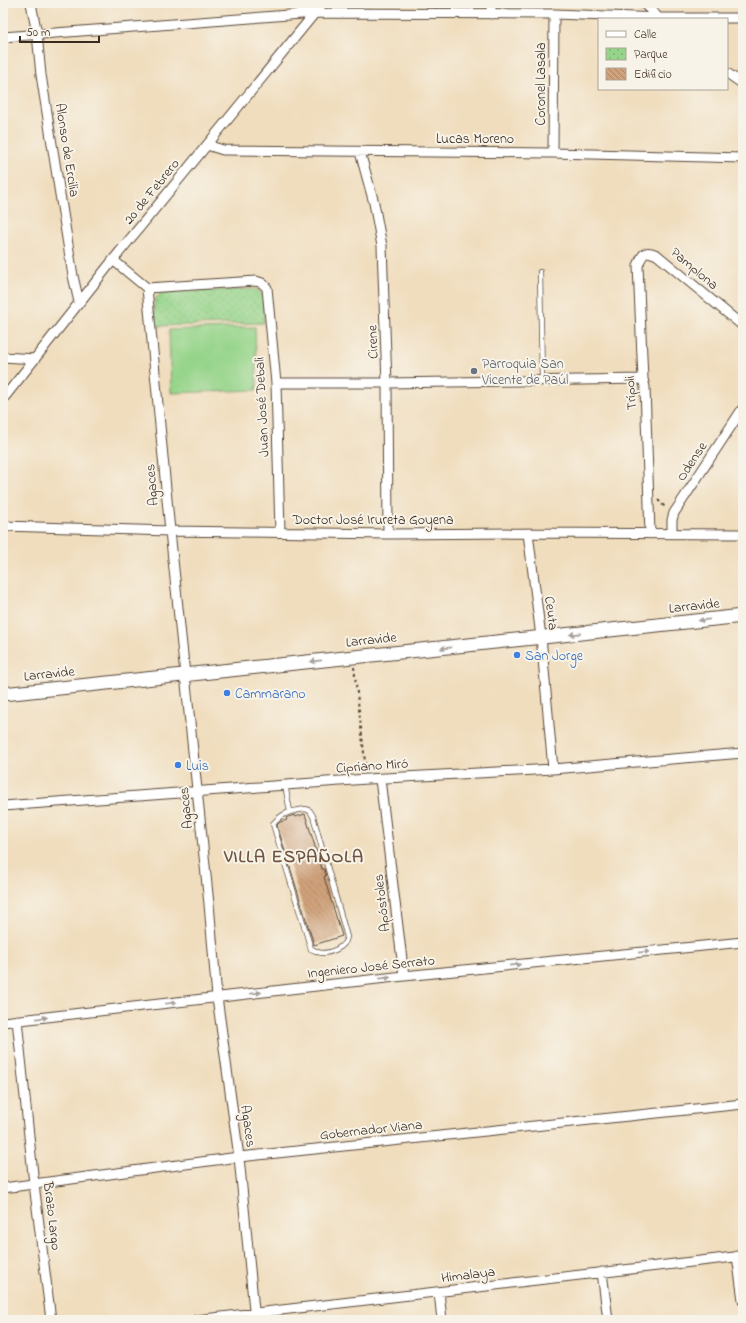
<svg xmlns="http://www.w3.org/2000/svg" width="746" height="1323" font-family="'Indie Flower',sans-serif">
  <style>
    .park { fill: url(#park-dots); stroke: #687f54 }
    .garden { fill: #95d48a; stroke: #687f54 }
    .building { fill: url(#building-back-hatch) }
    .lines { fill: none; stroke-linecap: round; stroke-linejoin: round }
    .lane-casing { stroke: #564536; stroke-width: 6 }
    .street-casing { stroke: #564536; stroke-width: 11 }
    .secondary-casing { stroke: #564536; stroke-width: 15 }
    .path { stroke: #564536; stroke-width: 2; stroke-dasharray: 3 3; stroke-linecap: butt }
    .lane { stroke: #fff; stroke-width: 4.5 }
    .street { stroke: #fff; stroke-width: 9 }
    .secondary { stroke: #fff; stroke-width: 13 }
    .oneway { fill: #a79f9a }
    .worship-dot { fill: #6b7280; stroke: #f7f3e8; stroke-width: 1.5 }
    .shop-dot { fill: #3f7fe0; stroke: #f7f3e8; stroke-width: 1.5 }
    .labels { text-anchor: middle; stroke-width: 4; stroke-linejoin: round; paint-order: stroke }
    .street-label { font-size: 14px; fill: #3b2a1e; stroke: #f7f3e8 }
    .worship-label { font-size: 14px; fill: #5b616d; stroke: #f7f3e8; text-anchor: start }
    .shop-label { font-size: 14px; fill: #366cbe; stroke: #f7f3e8; text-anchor: start }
    .district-label { font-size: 18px; font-weight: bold; letter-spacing: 1px; fill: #6f543f; stroke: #f7f3e8 }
  </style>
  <defs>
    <pattern id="park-dots" width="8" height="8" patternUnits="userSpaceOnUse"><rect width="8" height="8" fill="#95d48a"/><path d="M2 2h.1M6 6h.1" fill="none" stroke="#81b677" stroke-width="1.8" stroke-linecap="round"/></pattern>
    <pattern id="building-back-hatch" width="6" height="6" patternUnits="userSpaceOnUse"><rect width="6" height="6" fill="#d0a27b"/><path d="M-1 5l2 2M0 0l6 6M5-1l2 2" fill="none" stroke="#aa8464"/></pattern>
  </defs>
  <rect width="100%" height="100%" fill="#f7f3e8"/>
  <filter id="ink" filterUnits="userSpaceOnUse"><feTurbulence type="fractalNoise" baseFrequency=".025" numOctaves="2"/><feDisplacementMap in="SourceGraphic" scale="8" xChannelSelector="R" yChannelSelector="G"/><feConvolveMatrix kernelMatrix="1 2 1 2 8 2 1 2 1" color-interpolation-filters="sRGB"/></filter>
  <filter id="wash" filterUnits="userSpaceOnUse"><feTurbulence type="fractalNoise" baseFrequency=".012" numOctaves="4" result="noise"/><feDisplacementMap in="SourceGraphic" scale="16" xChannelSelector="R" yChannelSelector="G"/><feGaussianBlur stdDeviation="0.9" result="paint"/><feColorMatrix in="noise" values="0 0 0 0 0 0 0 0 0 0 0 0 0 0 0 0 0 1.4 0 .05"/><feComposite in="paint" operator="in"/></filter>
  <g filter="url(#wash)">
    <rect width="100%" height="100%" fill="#f0ddbd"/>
    <path class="park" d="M255,289l5,3 3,4 1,27 -108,3c-1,-12 -7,-28 8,-34z"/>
    <path class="garden" d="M255,327l2,63 -86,3 -2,-63z"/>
    <g id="blocks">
      <path class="building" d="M305,814l17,55h2l2,7 -2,1 18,59 -28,9 -37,-120 3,-3 7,-2 -1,-2 2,-1 7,-2v2z"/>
    </g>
  </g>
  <g filter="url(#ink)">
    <use href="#blocks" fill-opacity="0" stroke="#564536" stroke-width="1"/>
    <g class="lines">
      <defs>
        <path id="lane" d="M540,272l2,108
          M285,785l5,26
          M306,809l4,2 3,5 34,121c-2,11 -16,16 -26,16 -3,-1 -7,-3 -10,-4l-38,-125c10,-12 18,-13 33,-15z"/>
        <path id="street" d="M31,3l6,31 4,41 32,201 6,26
          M643,3l17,16
          M491,14v-11
          M3,37l312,-24 239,1 108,4h81
          M727,73l16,11
          M207,145l16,5 330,3 190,5
          M360,152l14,51 8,43 5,137 1,151
          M553,153l1,-139
          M113,260l34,28 23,243 39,373 8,93 22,160 16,163
          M147,288l109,-7 6,2 5,5 9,95 4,149
          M3,357l32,2
          M276,383h111l256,-4
          M3,399l110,-139 210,-257
          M3,526l167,5 218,3 140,-1 215,1
          M528,533l13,104 12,132
          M672,533v-13l2,-7 69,-105
          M650,534l-5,-147 -2,-8 -5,-113c4,-12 7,-17 19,-11l86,71
          M380,779l24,197
          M3,806l364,-27 186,-10 190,-16
          M17,1020l17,164 17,136
          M3,1022l401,-46 339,-34
          M3,1188l236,-31 504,-53
          M737,1256l6,44
          M602,1272l6,48
          M439,1292l3,28
          M196,1320l547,-64"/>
        <path id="secondary" d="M3,694l740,-78"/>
      </defs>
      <use href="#lane" class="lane-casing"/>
      <use href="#street" class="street-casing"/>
      <use href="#secondary" class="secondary-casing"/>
      <path class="path" d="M658,500l8,8
        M354,667l12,103"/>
      <use href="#lane" class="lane"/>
      <use href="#street" class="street"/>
      <use href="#secondary" class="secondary"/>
    </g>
    <defs><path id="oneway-solid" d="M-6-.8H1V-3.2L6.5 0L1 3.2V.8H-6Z"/></defs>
    <g class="oneway">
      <use href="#oneway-solid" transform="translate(704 620) rotate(174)"/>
      <use href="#oneway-solid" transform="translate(575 634) rotate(174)"/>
      <use href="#oneway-solid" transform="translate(446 648) rotate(174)"/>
      <use href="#oneway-solid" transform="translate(316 661) rotate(174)"/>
      <use href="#oneway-solid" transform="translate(644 952) rotate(-6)"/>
      <use href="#oneway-solid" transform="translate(515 965) rotate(-6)"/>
      <use href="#oneway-solid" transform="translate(385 978) rotate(-6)"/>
      <use href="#oneway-solid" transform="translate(256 993) rotate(-6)"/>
      <use href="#oneway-solid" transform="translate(171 1003) rotate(-7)"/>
      <use href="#oneway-solid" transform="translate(42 1018) rotate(-6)"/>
    </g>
  </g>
  <circle class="worship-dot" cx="474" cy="371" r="4"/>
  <g class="shop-dot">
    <circle cx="517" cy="655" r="4"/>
    <circle cx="227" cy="693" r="4"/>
    <circle cx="178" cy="765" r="4"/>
  </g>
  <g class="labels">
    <g class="street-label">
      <text transform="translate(540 84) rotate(-90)" y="5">Coronel Lasala</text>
      <text x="475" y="143">Lucas Moreno</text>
      <text transform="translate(68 150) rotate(81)" y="5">Alonso de Ercilia</text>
      <text transform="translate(151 191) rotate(-51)" y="5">20 de Febrero</text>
      <text transform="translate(695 268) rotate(40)" y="5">Pamplona</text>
      <text transform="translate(372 342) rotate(-92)" y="5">Cirene</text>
      <text transform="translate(630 393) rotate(-94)" y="5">Trípoli</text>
      <text transform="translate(261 407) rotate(-93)" y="5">Juan José Debali</text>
      <text transform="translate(691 461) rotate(-57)" y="5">Odense</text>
      <text transform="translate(151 485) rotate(-95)" y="5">Agaces</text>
      <text x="373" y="524">Doctor José Irureta Goyena</text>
      <text transform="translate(694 605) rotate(-6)" y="5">Larravide</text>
      <text transform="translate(552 613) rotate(83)" y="5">Ceuta</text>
      <text transform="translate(371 639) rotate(-6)" y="5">Larravide</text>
      <text transform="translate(49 673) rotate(-6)" y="5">Larravide</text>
      <text transform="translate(372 765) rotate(-4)" y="5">Cipriano Miró</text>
      <text transform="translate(185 808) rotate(-96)" y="5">Agaces</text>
      <text transform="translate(381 903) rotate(-97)" y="5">Apóstoles</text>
      <text transform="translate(371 966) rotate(-6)" y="5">Ingeniero José Serrato</text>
      <text transform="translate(249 1126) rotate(82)" y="5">Agaces</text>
      <text transform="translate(371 1129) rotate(-6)" y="5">Gobernador Viana</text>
      <text transform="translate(53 1216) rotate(83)" y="5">Brazo Largo</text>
      <text transform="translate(468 1274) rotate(-7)" y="5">Himalaya</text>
    </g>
    <g class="worship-label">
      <text x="482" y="368">Parroquia San<tspan x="482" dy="16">Vicente de Paúl</tspan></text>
    </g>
    <g class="shop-label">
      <text x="525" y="660">San Jorge</text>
      <text x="235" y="698">Cammarano</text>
      <text x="186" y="770">Luis</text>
    </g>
    <g class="district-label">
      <text x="294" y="862">VILLA ESPAÑOLA</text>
    </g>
  </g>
  <rect width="746" height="1323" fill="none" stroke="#f7f3e8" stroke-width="16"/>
  <rect x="598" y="18" width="130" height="72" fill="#f7f3e8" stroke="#aca397"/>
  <rect x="606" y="31" width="20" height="6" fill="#ffffff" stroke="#aca397"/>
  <text x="634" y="38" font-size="12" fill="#3b2a1e">Calle</text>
  <rect x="606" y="48" width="20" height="12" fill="url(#park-dots)" stroke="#aca397"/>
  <text x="634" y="58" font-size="12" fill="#3b2a1e">Parque</text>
  <rect x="606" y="68" width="20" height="12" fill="url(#building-back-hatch)" stroke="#aca397"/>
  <text x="634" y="78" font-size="12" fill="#3b2a1e">Edificio</text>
  <path d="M20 36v6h79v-6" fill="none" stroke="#3b2a1e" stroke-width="2"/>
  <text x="26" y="36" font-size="12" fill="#3b2a1e" stroke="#f7f3e8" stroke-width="3" paint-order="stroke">50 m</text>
</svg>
